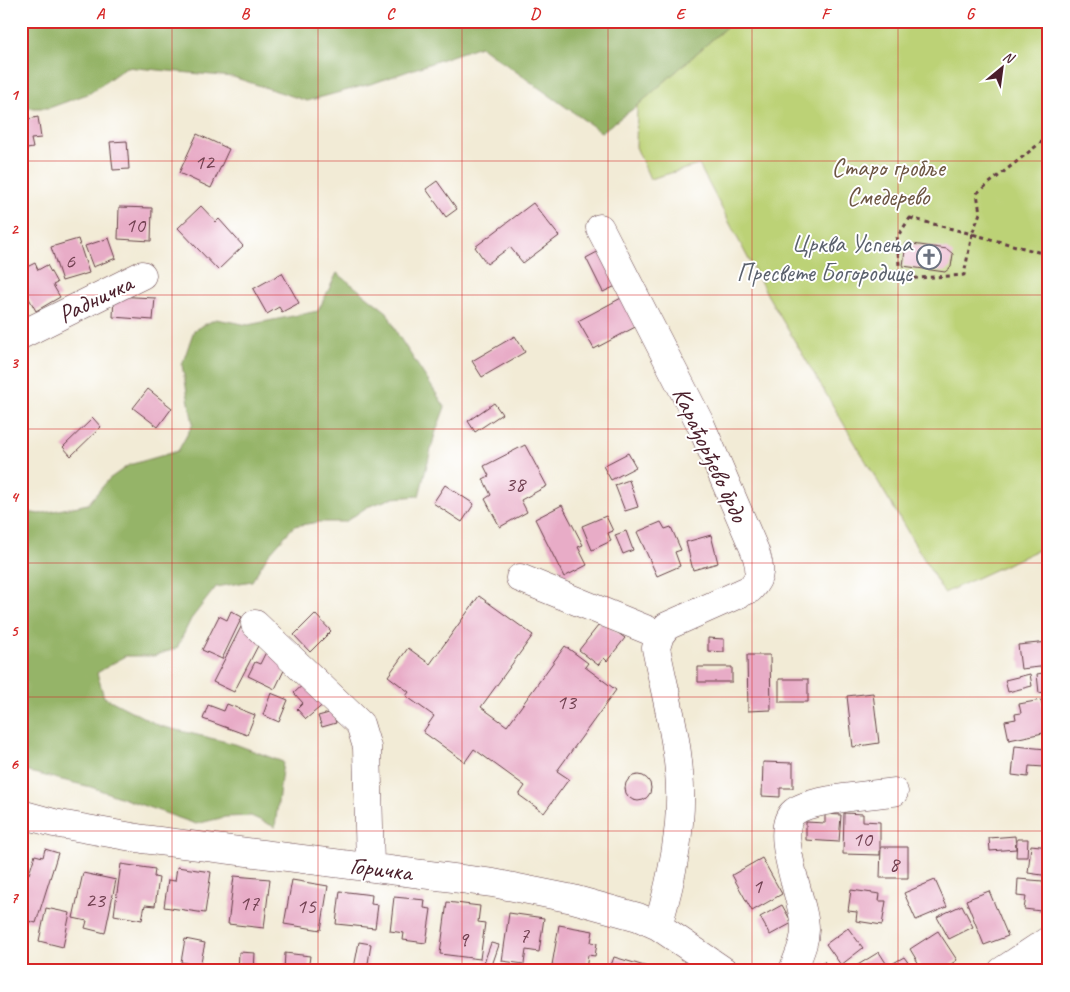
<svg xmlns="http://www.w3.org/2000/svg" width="1070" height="992" font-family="Caveat,sans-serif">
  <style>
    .green { fill: #bcd276; stroke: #837850 }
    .forest { fill: #95b467; stroke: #706a49 }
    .building { fill: #e8acc7 }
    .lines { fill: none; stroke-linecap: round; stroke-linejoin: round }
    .street-casing { stroke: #633e45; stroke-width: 29 }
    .path { stroke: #633e45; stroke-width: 3; stroke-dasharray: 4 4; stroke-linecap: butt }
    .street { stroke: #fff; stroke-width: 28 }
    .grid { fill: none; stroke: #d62828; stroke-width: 1; stroke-opacity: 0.55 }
    .labels { text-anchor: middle; stroke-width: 4; stroke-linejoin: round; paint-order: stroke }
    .number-label { font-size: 22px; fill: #724252 }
    .park-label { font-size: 25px; fill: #6c5542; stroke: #fff }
    .worship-label { font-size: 25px; fill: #5b616d; stroke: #fff; text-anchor: end }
    .street-label { font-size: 25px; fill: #4a1f2b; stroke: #fff }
    .neatline { fill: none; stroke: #d62828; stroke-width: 2 }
    .grid-label { font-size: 16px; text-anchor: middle; font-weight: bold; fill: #d62828 }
  </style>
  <rect width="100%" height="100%" fill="#fff"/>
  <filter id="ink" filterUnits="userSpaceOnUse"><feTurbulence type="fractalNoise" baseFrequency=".02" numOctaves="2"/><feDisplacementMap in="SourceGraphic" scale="10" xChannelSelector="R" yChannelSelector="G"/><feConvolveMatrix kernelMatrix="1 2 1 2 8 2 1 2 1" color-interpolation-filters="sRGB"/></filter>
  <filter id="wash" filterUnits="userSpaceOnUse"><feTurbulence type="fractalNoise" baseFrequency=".0096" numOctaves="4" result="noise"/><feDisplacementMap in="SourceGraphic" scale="20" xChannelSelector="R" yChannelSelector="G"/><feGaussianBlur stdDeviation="1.12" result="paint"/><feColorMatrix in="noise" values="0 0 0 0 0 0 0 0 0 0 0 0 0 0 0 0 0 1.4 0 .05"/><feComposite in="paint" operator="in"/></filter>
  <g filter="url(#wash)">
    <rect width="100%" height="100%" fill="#f2ebd6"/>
    <path class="green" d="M733,21h310l6,6v518l-105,48 -176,-297 -69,-131 -49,14 -14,-32 1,-41z"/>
    <path class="forest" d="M21,21h712l-96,85 -36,26 -121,-86 -106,37 -67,18 -74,-24 -107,-10 -36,26 -41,15h-28z
      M337,273l50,39 11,23 47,72 -10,27 -16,62 -26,2 -26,9 -22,15h-26l-25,4 -26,29 -16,26 -36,6 -25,32 -14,29 -23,8h-29l-28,17 7,24 56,29 75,18 48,18 -8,65 -24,-11 -26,1 -29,7 -105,-37 -70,-17v-259l18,3 49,-10 21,-25 20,-14 49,-14 15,-27 -11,-59 12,-35 22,-11 32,6 70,-14z"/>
    <g id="blocks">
      <path class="building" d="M28,111l1,8 9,-2 3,21 -10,1 2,9 -12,2v-38z
        M197,134l32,15 -18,39 -32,-15z
        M127,141l2,28 -16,1 -3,-28z
        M437,181l20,28 -11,8 -20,-28z
        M533,203l26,33 -36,27 -13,-16 -23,17 -12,-17z
        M201,206l15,16 3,-3 24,27 -25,24 -40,-42z
        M119,207l33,1 -1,33 -33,-2z
        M109,238l7,20 -23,9 -8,-21z
        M78,239l11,34 -27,8 -11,-34z
        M906,243l41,6 6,5 -2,13 -6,5 -42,-6z
        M601,250l17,35 -15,7 -17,-34z
        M35,263l3,7 9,-5 10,18 -4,2 7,12 -24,14 -15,-27v-14z
        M282,273l17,30 -17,9 -3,-5 -12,7 -14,-25z
        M114,296l41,2 -2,22 -40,-3z
        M623,297l16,28 -45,24 -16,-28z
        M515,336l10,16 -43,25 -10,-16z
        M148,389l24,19 -14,19 -25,-19z
        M494,403l8,11 -27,18 -7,-11z
        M93,418l8,9 -30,29 -8,-9z
        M525,445l22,41 -26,14 6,12 -27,15 -15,-28 6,-4 -8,-16 6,-3 -5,-10z
        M628,453l8,14 -25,13 -8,-14z
        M629,480l9,27 -13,4 -10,-26z
        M445,485l29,19 -12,18 -29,-19z
        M562,505l21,40 -5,2 9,18 -23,12 -29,-58z
        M606,516l7,15 -5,2 3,8 -19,9 -10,-24z
        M661,522l4,7 6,-2 10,23 -6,2 5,14 -23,10 -20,-44z
        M626,531l7,19 -10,4 -8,-19z
        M711,535l7,28 -25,7 -7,-28z
        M479,596l54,39 -52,72 26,19 58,-80 23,17 -3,4 31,23 -59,81 12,8 -25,34 -25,-18 6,-9 -51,-37 -9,13 -42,-30 11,-16 -28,-20 3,-4 -21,-16 20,-28 22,16z
        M231,611l11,6 -20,42 -20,-9 17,-34 8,4z
        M315,614l16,17 -21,21 -16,-17z
        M602,621l23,17 -18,23 -3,-3 -6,7 -19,-15z
        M242,625l19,15 -27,52 -21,-10z
        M708,638l16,1v13l-16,-1z
        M1049,642v24l-28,3 -3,-24z
        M266,652l22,10 -13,27 -27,-13 7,-14 5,2z
        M747,655h23l1,55 -23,1z
        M698,667h34v15h-34z
        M1049,672v19l-10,2 -2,-19z
        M1030,674l2,12 -24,6 -3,-12z
        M779,679h29v23h-29z
        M306,682l19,21 -19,16 -9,-10 6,-6 -9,-10z
        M271,693l17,7 -9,22 -16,-7z
        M873,693l6,50 -26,4 -6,-51z
        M1041,700l7,32 -39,8 -4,-19 11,-2 -1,-5 6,-1 -2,-9z
        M227,704l28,11 -8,20 -44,-16 5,-14 16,6z
        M333,712l3,11 -14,4 -4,-11z
        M1015,746l31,3 -2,18 -15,-1 -1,11 -16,-2z
        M763,762l30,1v25h-13v9l-18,-1z
        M625 788a13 13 0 1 1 26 0a13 13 0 1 1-26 0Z
        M844,813l19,1v7l17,1v33l-37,-1z
        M825,814l16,1 -2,27 -33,-2v-18l19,1z
        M1015,836l1,13 -26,2 -1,-13z
        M1017,839h11l-1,18h-11z
        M1031,845l18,2v29l-21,-3z
        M881,847h27v31h-28z
        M45,849l13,4 -22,70 -15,-4v-47l8,2 6,-19 8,2z
        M762,858l20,36 -30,17 -20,-36z
        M121,864l34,5 -1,8 5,1 -4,28 -10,-1 -3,15 -28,-5z
        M177,867l34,5 -6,41 -41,-6 4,-27 7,1z
        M83,873l33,7 -11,53 -20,-5 2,-7 -14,-3z
        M234,876l36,3 -6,49 -36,-4z
        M1018,879l25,2v4l6,1v26l-25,-3 2,-12 -9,-1z
        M292,880l36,6 -7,44 -37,-6z
        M935,880l12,27 -31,13 -12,-27z
        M851,890l29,4 -1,7h7l-4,24 -26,-4 1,-9 -9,-1z
        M340,891l32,4 -1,9 7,1 -3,23 -39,-4z
        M989,891l19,45 -24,9 -18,-45z
        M394,897l31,3 -1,8 7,1 -5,34 -23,-3 1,-7 -14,-2z
        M447,902l33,4 -2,16 7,1 -5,36 -40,-5z
        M782,905l10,18 -22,12 -10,-18z
        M962,905l11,22 -24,12 -12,-22z
        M46,908l24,5 -7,34 -24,-6z
        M509,913l35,5 -5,34 -13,-2 -2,14 -22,-3z
        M559,925l34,6 -2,11 6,1 -2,13 -7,-1 -2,15 -34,-5z
        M848,928l15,20 -22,17 -15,-21z
        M938,931l19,29 -16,11h-18l-13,-22z
        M185,939l20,4 -5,23 -19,-4z
        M359,942l12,2 -4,26 -13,-2z
        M491,943l8,2 -9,26 -8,-3z
        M239,952l16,1 -1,18h-16z
        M879,952l12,19h-43z
        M285,953l25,3 -2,15h-24z
        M614,957l44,13v1h-49z
        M904,957l8,11 3,-1 3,4h-24l-4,-6z
        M824,961l7,10h-19z"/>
    </g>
  </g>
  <g filter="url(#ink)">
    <use href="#blocks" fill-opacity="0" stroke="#633e45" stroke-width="1"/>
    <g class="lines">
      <defs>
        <path id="street" d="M600,228l100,195 55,128c5,16 8,25 -5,38l-83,37 -7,9 -4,13c8,41 20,83 23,124 5,52 -7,106 -21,154
          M21,335l121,-60
          M520,578l140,57
          M255,624l105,100 7,23 3,119
          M21,814l33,9 89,16 350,44 80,16 65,18 20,9 66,45
          M793,971c4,-13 12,-27 12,-41 1,-26 -34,-99 -11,-118 16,-13 78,-17 100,-20
          M1002,971l47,-31"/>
      </defs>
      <use href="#street" class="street-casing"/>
      <path class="path" d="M1049,136l-72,57 3,20 -8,21 77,21
        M910,218l62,16 -8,41 -64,4 -3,-42z"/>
      <use href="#street" class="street"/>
    </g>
  </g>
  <path class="grid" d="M172,21v950M318,21v950M462,21v950M608,21v950M752,21v950M898,21v950M21,161h1028M21,295h1028M21,429h1028M21,563h1028M21,697h1028M21,831h1028"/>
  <defs>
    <symbol id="church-ring" viewBox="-11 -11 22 22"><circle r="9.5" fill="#fff" stroke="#6b7280" stroke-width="1.5"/><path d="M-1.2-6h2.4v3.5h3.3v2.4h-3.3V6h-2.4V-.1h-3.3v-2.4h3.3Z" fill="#6b7280"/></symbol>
  </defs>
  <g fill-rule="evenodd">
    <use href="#church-ring" x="915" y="243" width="28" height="28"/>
  </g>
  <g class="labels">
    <g class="number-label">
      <text x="204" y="169">12</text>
      <text x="135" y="232">10</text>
      <text x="70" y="268">6</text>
      <text x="515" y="491">38</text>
      <text x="566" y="709">13</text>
      <text x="862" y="846">10</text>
      <text x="894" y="871">8</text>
      <text x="757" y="893">1</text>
      <text x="95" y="907">23</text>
      <text x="249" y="910">17</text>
      <text x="306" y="913">15</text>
      <text x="524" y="942">7</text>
      <text x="463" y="946">9</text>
    </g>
    <g class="park-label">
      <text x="888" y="176">Старо гробље<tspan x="888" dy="29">Смедерево</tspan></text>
    </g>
    <g class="worship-label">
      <text x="912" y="252">Црква Успења<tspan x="912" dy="29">Пресвете Богородице</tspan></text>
    </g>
    <g class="street-label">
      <text transform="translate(95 298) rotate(-26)" y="9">Радничка</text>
      <text transform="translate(711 454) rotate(65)" y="9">Карађорђево брдо</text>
      <text transform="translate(381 868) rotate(7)" y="9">Горичка</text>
    </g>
  </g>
  <rect width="1070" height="992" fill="none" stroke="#fff" stroke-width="55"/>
  <g transform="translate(1002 68) rotate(29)" stroke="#ffffff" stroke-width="4" paint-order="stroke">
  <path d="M0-4L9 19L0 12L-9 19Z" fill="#4a1f2b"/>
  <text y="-8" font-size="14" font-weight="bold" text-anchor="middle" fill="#4a1f2b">N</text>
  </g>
  <rect x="28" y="28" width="1014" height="936" class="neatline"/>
  <g class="grid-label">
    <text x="100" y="19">A</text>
    <text x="245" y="19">B</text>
    <text x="390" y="19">C</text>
    <text x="535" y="19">D</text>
    <text x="680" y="19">E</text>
    <text x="825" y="19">F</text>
    <text x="970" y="19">G</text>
    <text x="14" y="100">1</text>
    <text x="14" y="234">2</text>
    <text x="14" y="368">3</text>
    <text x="14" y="502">4</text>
    <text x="14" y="636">5</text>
    <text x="14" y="769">6</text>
    <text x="14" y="903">7</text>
  </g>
</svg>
